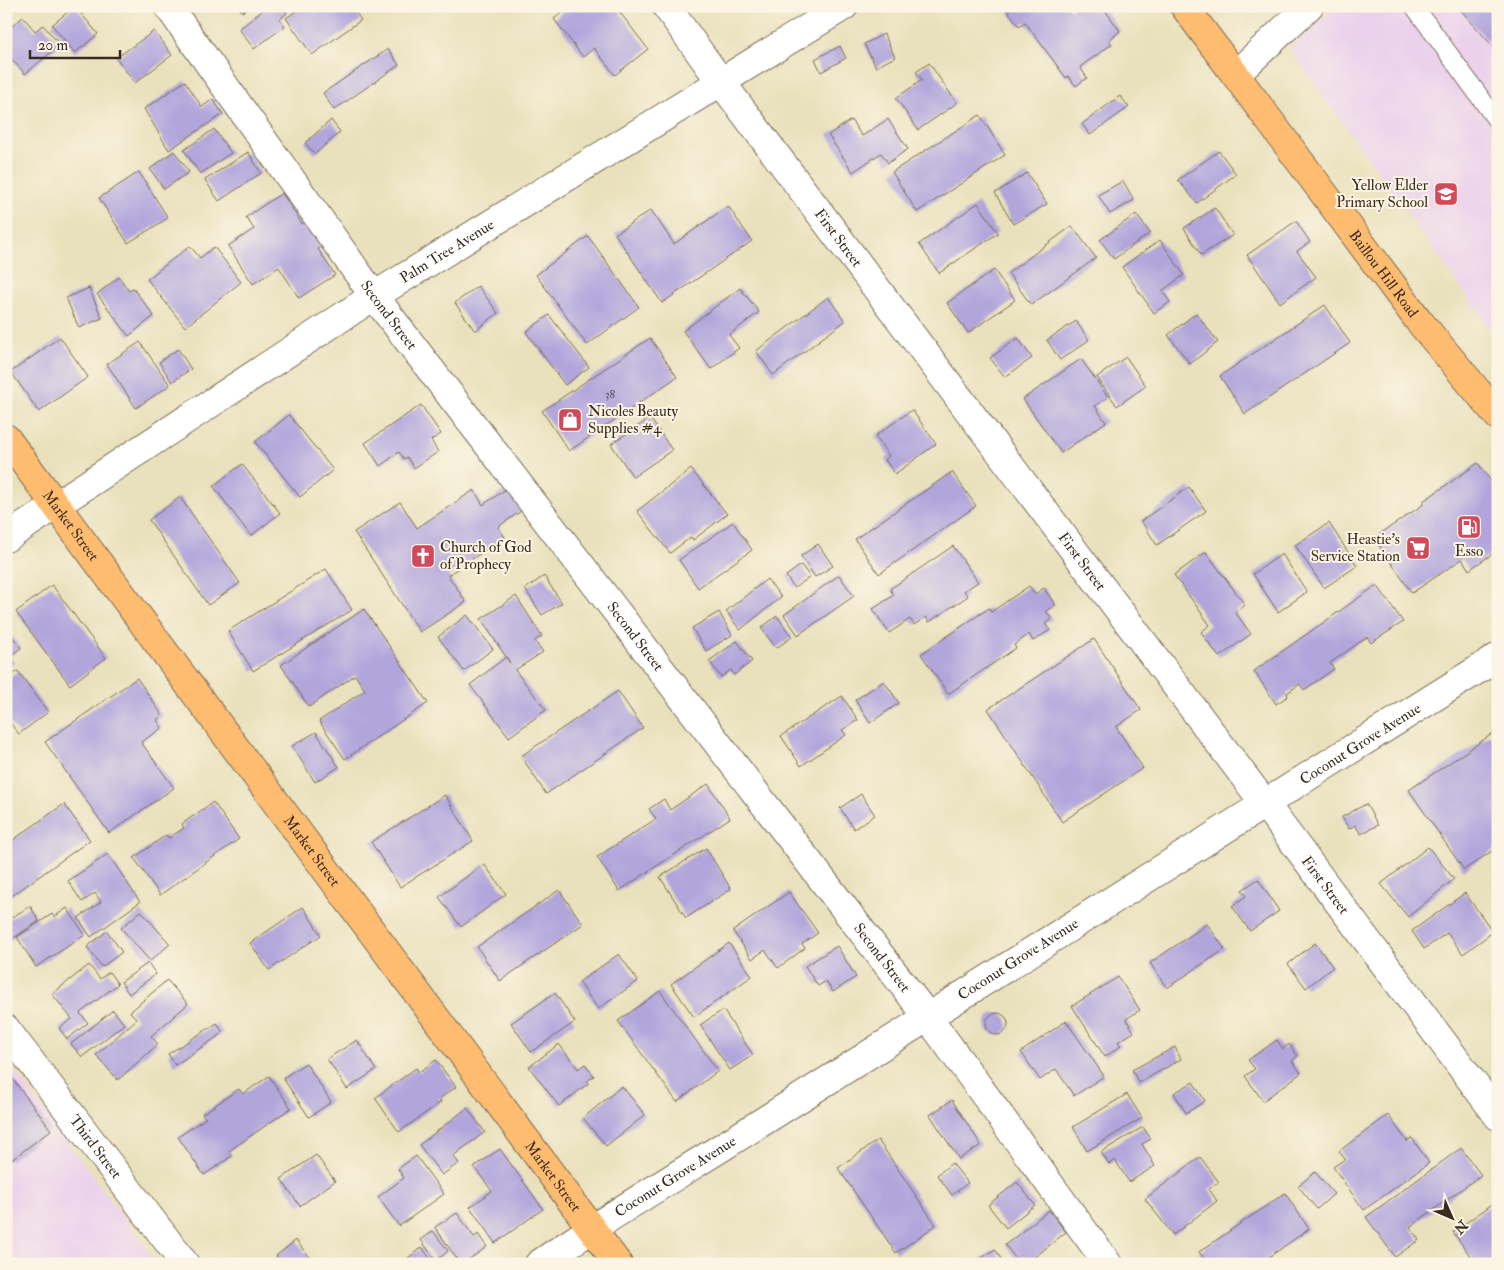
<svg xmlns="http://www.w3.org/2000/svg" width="1504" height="1270" font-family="'IM FELL Double Pica',serif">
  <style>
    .built { fill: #ebd1ec }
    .building { fill: #b1a5dc }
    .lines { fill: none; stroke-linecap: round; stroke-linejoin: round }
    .service-casing { stroke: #786a55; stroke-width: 20 }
    .minor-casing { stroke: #786a55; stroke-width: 30 }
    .tertiary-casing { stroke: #786a55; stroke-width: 30 }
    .primary-casing { stroke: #786a55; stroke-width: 30 }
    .service { stroke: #fff; stroke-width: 18 }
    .minor { stroke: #fff; stroke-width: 28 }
    .tertiary { stroke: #fff; stroke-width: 28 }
    .primary { stroke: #febc70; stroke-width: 28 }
    .labels { text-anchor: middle; stroke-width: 4; stroke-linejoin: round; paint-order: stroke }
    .number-label { font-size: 12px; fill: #58494e }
    .poi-label { font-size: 15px; fill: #3b2a1e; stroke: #fcf5e5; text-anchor: end }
    .street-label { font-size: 15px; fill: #3b2a1e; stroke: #fcf5e5 }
  </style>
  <rect width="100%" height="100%" fill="#fcf5e5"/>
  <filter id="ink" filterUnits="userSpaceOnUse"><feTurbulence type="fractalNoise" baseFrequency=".02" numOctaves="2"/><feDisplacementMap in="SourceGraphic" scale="10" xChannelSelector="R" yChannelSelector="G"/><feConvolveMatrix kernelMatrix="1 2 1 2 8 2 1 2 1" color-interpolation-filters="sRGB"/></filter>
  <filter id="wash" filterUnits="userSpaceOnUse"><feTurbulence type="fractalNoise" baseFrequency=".0096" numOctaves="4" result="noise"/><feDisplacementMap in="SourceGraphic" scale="20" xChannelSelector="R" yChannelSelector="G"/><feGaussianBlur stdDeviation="1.12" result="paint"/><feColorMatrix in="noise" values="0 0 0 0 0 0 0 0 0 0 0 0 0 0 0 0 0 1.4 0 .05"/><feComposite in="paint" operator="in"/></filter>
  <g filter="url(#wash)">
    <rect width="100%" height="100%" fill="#e9e1bc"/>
    <path class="built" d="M1337,6h161v333l-208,-290z
      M6,1060l152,204h-152z"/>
    <g id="blocks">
      <path class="building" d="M75,6l23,28 -23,19 -23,-28z
        M239,6h13l-10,6z
        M268,6h14l5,7 -7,6 5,7 -31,23 -15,-20z
        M303,6h48l10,14 -49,35 -26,-37z
        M570,6h45l33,43 -33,26 -21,-27 -11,9 -29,-38z
        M913,6h13l-10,5z
        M1004,6l39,2 24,-2 3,4 5,-4h27l18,25 -11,9 3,4 -32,23 7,11 -11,8 -8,-10 -2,2 -41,-56 -6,4z
        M1457,6h41v46z
        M23,17l12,14 8,-6 17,20 -35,29 -19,-21v-22z
        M154,31l18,24 -37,28 -19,-25z
        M884,34l11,23 -19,10 -12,-23z
        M840,46l6,12 -25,14 -6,-13z
        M388,49l11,16 -65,45 -11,-17z
        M929,63l28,40 -39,27 -22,-32 26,-18 -6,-8z
        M185,81l17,26 11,-8 10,15 -54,36 -25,-41z
        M1120,96l9,11 -39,28 -8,-11z
        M980,115l25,40 -88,57 -25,-40z
        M888,119l20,30 -20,14 -7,-10 -28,19 -25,-37 23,-15 11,16z
        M331,120l9,12 -25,22 -10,-11z
        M214,129l17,24 -31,21 -16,-24z
        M174,151l15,21 -25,17 -14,-20z
        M1219,151l17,23 -39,29 -19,-23z
        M248,152l13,21 -42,28 -14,-21z
        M139,172l29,46 -40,25 -29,-45z
        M1027,173l20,31 -34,20 -18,-31z
        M1123,181l11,19 -24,14 -12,-19z
        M282,193l20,31 5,-4 17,26 -6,3 17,26 -36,23 -20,-31 -26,17 -25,-38 26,-17 -8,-12z
        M978,203l20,30 -59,40 -20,-29z
        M728,206l24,35 -90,62 -47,-69 36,-24 23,34z
        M1215,208l18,27 -32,20 -17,-27z
        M1136,214l14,19 -36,26 -14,-19z
        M1296,221l14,21 -13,9 19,26 -36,26 -33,-48z
        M1072,226l24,32 -65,47 -23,-32z
        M588,236l51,71 -52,38 -51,-70z
        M1160,240l24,35 -22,16 8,11 -16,11 -32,-46z
        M190,246l10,12 14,-11 27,35 -56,45 -38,-48z
        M994,270l21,30 -47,33 -21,-30z
        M119,277l10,14 4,-3 21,28 -25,20 -32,-42z
        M478,286l20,27 -23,18 -20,-28z
        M89,288l13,30 -23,10 -13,-30z
        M740,288l19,24 -30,23 10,13 -28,21 -28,-38z
        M828,297l17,24 -72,54 -17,-24z
        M1325,305l25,38 -105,71 -25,-38z
        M1196,313l22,29 -28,22 -22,-29z
        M549,315l40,52 -24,18 -39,-53z
        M1076,321l13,19 -29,20 -13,-20z
        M60,337l28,40 -49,35 -28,-40z
        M650,338l27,39 -108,74 -27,-40z
        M1018,338l14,20 -27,19 -15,-19z
        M140,342l30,43 -34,23 -29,-44z
        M178,349l13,20 -19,13 -13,-20z
        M1126,357l20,29 -29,20 -20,-29z
        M1081,359l27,38 -13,9 11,16 -45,31 -38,-54z
        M421,405l20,29 -10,6 7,12 -24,16 -7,-11 -3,2 -5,-7 -19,14 -15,-23z
        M912,410l24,34 -41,30 -10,-14 4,-4 -14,-20z
        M289,415l44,55 -33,27 -45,-55z
        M650,418l22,32 -39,27 -22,-33z
        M1478,463l20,28v59l-29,20 -7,-11 -50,34 -38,-55 50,-34 -2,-2z
        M242,464l38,49 -29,23 -38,-50z
        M691,469l36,45 -34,26 -2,-3 -21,16 -33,-42z
        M952,472l24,34 -97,68 -24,-35z
        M509,487l15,22 -26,18 7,10 -57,38 18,27 -46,30 -66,-100 46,-30 17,26 57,-38 9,15z
        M1189,487l17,24 -49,34 -16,-24z
        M180,497l60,86 -32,22 -59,-85z
        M733,522l19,28 -54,38 -19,-28z
        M1329,523l28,43 -33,22 -29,-43z
        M818,544l15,22 -18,11 -14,-21z
        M953,546l25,36 -14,9 4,5 -39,26 -3,-5 -12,8 -4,-6 -21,14 -16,-24 21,-14 -4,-6z
        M1206,552l39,53 -10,7 16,22 -32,23 -18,-25 9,-7 -36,-50z
        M1282,554l25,38 -29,20 -25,-38z
        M801,565l9,12 -16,11 -8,-12z
        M326,569l26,41 -99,61 -25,-40z
        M839,575l15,21 -56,39 -14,-20z
        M544,576l18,27 -20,12 -17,-26z
        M767,579l14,18 -41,33 -14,-19z
        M52,585l54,73 -36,27 -54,-73z
        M1377,585l26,37 -32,21 -4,-6 -37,26 4,6 -30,21 -4,-6 -13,9 1,3 -12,8 -22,-33z
        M1029,586l6,8 9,-6 11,17 -9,6 6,8 -7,5 5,6 -17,11 -4,-7 -15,11 2,3 -68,46 -27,-40 68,-46 2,4z
        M516,596l26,40 -7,5 8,11 -28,18 31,40 -37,27 -39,-52 36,-28 4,6 -29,-44z
        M364,609l64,94 -83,56 -26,-38 46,-31 -10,-15 -46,32 -28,-42z
        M719,612l13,23 -26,16 -14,-23z
        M467,615l26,34 -29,22 -26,-34z
        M777,616l15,21 -16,11 -15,-20z
        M6,628l15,20 -11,8 4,6 -8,6z
        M1094,639l47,71 -25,17 27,41 -81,54 -74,-113z
        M737,641l15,20 -18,14 -3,-5 -10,7 -12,-16z
        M18,671l30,41 -29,22 -13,-16v-38z
        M137,678l25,37 -5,5 5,8 -21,14 33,46 -65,45 -64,-91z
        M884,681l15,22 -29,20 -15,-23z
        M618,691l25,37 -97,66 -25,-38z
        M842,696l16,24 -16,10 4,5 -45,31 -20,-30z
        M1498,730v117l-34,23 -55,-80z
        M316,732l23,35 -24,15 -23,-36z
        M708,784l22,34 -111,73 -22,-34 59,-38 -7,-10 15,-10 6,11z
        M861,794l14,21 -21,14 -14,-21z
        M445,795l28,46 -73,46 -29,-45z
        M213,802l26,37 -79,56 -26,-37 32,-23 3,3 15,-10 -2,-4z
        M64,804l26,36 -84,60v-55z
        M1366,804l12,21 -17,9 -6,-9 -6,4 -7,-12z
        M6,819l6,8 -6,4z
        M1428,847l26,32 -46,38 -27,-33z
        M706,848l25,41 -45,29 -26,-41z
        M108,854l32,48 -49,35 -13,-19 23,-16 -6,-9 -13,9 -14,-21z
        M484,864l22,30 -45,33 -22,-30z
        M1258,879l21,32 -29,20 -18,-25 14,-10 -4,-6z
        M559,890l24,34 -83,57 -23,-34z
        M789,892l29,41 -16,11 3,4 -27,20 -13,-18 -13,9 -19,-28z
        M1465,893l28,39 -30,22 -16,-21 -23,16 -12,-18z
        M30,906l9,15 -33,22v-22z
        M303,907l18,28 -52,35 -19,-27z
        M67,908l18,27 -49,32 -19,-30 35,-23 2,3z
        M141,911l29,33 -20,17 -29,-33z
        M1207,924l18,25 -58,39 -17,-25z
        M107,931l15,21 -20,15 -15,-20z
        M729,943l23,33 -58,41 -23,-33z
        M1315,943l18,24 -27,21 -18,-24z
        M837,946l19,31 -23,15 -7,-11 -8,5 -13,-20z
        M619,954l19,27 -40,28 -19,-27z
        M148,963l8,11 -27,20 -8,-12z
        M89,965l11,14 9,-7 9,12 -38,29 8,10 -21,16 -8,-11 13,-9 -20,-25z
        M1118,977l22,33 -14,9 8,13 -16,10 3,4 -16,11 -33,-51z
        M167,980l21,24 -37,32 7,8 -40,36 -22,-25 41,-36 -7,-7z
        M660,991l58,80 -41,31 -59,-81z
        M555,993l20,29 -44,30 -20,-29z
        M113,1010l11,14 -42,33 -11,-13z
        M723,1010l30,45 -23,15 -30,-45z
        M986 1024a11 11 0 1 1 22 0a11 11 0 1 1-22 0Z
        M1066,1021l38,55 -30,20 -18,-27 -16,11 -19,-28z
        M217,1023l6,10 -48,32 -7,-11z
        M357,1040l19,30 -29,19 -20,-30z
        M1277,1040l6,9 6,-5 9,12 -6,5 9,12 -38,28 -18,-25 10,-7 -7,-9z
        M559,1044l19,25 7,-5 9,12 -7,5 2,2 -30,23 -30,-39z
        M1175,1047l6,12 -42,24 -7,-13z
        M436,1060l20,27 -17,12 2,3 -42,30 -24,-34 41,-30 3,4z
        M306,1063l25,39 -22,15 -26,-39z
        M7,1071l44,59 -41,31 -4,-5z
        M269,1076l22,32 -62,43 3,5 -28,19 -26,-38 28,-19 -4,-4 37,-25 4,5z
        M1193,1082l12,19 -19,12 -12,-20z
        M622,1086l23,29 -39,31 -23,-28z
        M1127,1094l15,24 -55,33 -14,-24z
        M952,1100l29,45 -22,14 -29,-44z
        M467,1108l18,24 -32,24 6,7 -17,12 -23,-30z
        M1388,1115l19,26 5,-3 17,25 -65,47 -31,-43 12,-8 -6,-8z
        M1143,1127l8,12 -9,5 13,22 -26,16 -14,-22 -6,4 -8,-12z
        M878,1140l58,85 -40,28 -58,-85z
        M1461,1148l20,27 -71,52 9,13 -24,17 -29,-40z
        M500,1149l43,60 -48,34 -25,-36 22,-16 -18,-24z
        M316,1155l19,26 -35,25 -19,-27z
        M416,1156l28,38 -45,32 -21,-29 26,-19 -6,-9z
        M1200,1157l19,25 -10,7 8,12 -44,34 -28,-36z
        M952,1163l16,20 -16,12 -15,-20z
        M1315,1172l19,22 -17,15 -19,-23z
        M1017,1182l18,23 -29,23 -18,-23z
        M1285,1193l24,36 -50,35h-51l-9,-12z
        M1498,1200v58l-8,6h-14l-23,-32z
        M1049,1210l17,22 -40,32h-6l-15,-19z
        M457,1213l17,24 4,-3 9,13 -25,17h-2l-25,-37z
        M433,1231l15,20 -12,10 -15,-21z
        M296,1240l15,20 -5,4h-24l-6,-8z
        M422,1247l12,17h-22l-4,-6z
        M995,1249l9,15h-31z"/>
    </g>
  </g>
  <g filter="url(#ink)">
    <use href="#blocks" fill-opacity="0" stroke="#786a55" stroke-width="1"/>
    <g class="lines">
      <defs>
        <path id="service" d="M1414,6l84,116"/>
        <g id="minor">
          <path id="s1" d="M168,6l206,290 553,720 181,248"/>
          <path id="s2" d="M666,6l55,76 544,722 233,312"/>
          <path id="s3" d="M6,538l368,-242 470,-290"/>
          <path id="s4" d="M6,1029l179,235"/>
        </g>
        <g id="tertiary">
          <path d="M1236,74l73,-68"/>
          <path id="s5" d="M539,1264c76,-52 154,-98 231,-147 241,-155 485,-307 728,-460"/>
        </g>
        <g id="primary">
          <path id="s6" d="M1184,6l235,315 79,95"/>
          <path id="s7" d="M6,438l612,826"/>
        </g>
      </defs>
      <use href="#service" class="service-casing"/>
      <use href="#minor" class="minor-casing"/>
      <use href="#tertiary" class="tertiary-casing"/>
      <use href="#primary" class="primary-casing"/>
      <use href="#service" class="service"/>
      <use href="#minor" class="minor"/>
      <use href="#tertiary" class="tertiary"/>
      <use href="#primary" class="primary"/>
    </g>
  </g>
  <defs>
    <symbol id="school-square" viewBox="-11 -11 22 22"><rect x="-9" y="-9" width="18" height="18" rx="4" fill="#d1495b" stroke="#fcf5e5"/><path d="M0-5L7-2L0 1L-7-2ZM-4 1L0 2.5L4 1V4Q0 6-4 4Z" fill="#fff"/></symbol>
    <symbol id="shop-square" viewBox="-11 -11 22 22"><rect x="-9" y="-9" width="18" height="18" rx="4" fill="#d1495b" stroke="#fcf5e5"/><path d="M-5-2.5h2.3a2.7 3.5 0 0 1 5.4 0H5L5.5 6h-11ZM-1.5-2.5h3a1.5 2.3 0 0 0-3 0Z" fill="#fff"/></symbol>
    <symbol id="fuel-square" viewBox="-11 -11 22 22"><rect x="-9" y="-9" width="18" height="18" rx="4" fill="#d1495b" stroke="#fcf5e5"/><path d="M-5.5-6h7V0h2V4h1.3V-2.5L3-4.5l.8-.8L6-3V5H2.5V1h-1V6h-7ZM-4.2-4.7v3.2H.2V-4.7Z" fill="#fff"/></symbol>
    <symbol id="supermarket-square" viewBox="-11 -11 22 22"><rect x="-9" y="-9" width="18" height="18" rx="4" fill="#d1495b" stroke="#fcf5e5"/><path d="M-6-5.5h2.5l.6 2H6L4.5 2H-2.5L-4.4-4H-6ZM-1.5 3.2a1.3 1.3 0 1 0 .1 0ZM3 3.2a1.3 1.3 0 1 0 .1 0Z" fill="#fff"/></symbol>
    <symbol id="church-square" viewBox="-11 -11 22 22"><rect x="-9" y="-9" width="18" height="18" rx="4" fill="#d1495b" stroke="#fcf5e5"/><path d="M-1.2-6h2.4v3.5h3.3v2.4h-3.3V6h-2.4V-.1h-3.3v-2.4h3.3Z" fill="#fff"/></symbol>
  </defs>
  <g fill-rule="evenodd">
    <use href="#school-square" x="1432" y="180" width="28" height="28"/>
    <use href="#shop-square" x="556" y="406" width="28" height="28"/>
    <use href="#fuel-square" x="1455" y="513" width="28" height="28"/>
    <use href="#supermarket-square" x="1404" y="534" width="28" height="28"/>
    <use href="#church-square" x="409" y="542" width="28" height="28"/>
  </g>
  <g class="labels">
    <g class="number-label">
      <text x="610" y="398">38</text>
    </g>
    <g class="poi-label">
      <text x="1428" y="190">Yellow Elder<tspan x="1428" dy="17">Primary School</tspan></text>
      <text x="588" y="416" text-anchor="start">Nicoles Beauty<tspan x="588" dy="17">Supplies #4</tspan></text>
      <text x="1400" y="544">Heastie's<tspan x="1400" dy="17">Service Station</tspan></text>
      <text x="440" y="552" text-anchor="start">Church of God<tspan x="440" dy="17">of Prophecy</tspan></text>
      <text x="1469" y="556" text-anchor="middle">Esso</text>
    </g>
    <g class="street-label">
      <text dy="5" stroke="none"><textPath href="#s2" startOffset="289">First Street</textPath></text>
      <text dy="5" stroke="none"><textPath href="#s3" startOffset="526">Palm Tree Avenue</textPath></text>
      <text dy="5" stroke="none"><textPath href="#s6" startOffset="334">Baillou Hill Road</textPath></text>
      <text dy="5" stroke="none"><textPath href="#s1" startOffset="380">Second Street</textPath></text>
      <text dy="5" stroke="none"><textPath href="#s7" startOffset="109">Market Street</textPath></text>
      <text dy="5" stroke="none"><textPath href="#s2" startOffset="694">First Street</textPath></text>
      <text dy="5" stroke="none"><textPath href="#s1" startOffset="785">Second Street</textPath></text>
      <text dy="5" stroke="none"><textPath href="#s5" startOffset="972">Coconut Grove Avenue</textPath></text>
      <text dy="5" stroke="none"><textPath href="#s7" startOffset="514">Market Street</textPath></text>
      <text dy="5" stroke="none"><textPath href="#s2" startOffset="1099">First Street</textPath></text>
      <text dy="5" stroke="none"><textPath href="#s1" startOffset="1190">Second Street</textPath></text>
      <text dy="5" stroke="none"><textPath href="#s5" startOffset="568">Coconut Grove Avenue</textPath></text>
      <text dy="5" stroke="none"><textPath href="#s4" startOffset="148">Third Street</textPath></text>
      <text dy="5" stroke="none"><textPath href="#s7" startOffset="919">Market Street</textPath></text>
      <text dy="5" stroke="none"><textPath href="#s5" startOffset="162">Coconut Grove Avenue</textPath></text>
    </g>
  </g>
  <rect width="1504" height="1270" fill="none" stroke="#fcf5e5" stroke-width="25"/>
  <g transform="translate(1452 1218) rotate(135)" stroke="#fcf5e5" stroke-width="4" paint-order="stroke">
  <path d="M0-4L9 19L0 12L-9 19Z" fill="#3b2a1e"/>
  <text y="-8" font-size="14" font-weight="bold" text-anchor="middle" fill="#3b2a1e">N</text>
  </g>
  <path d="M30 50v8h90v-8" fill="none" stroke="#3b2a1e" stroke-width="2.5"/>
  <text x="38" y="50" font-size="15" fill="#3b2a1e" stroke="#fcf5e5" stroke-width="4" paint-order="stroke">20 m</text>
</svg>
